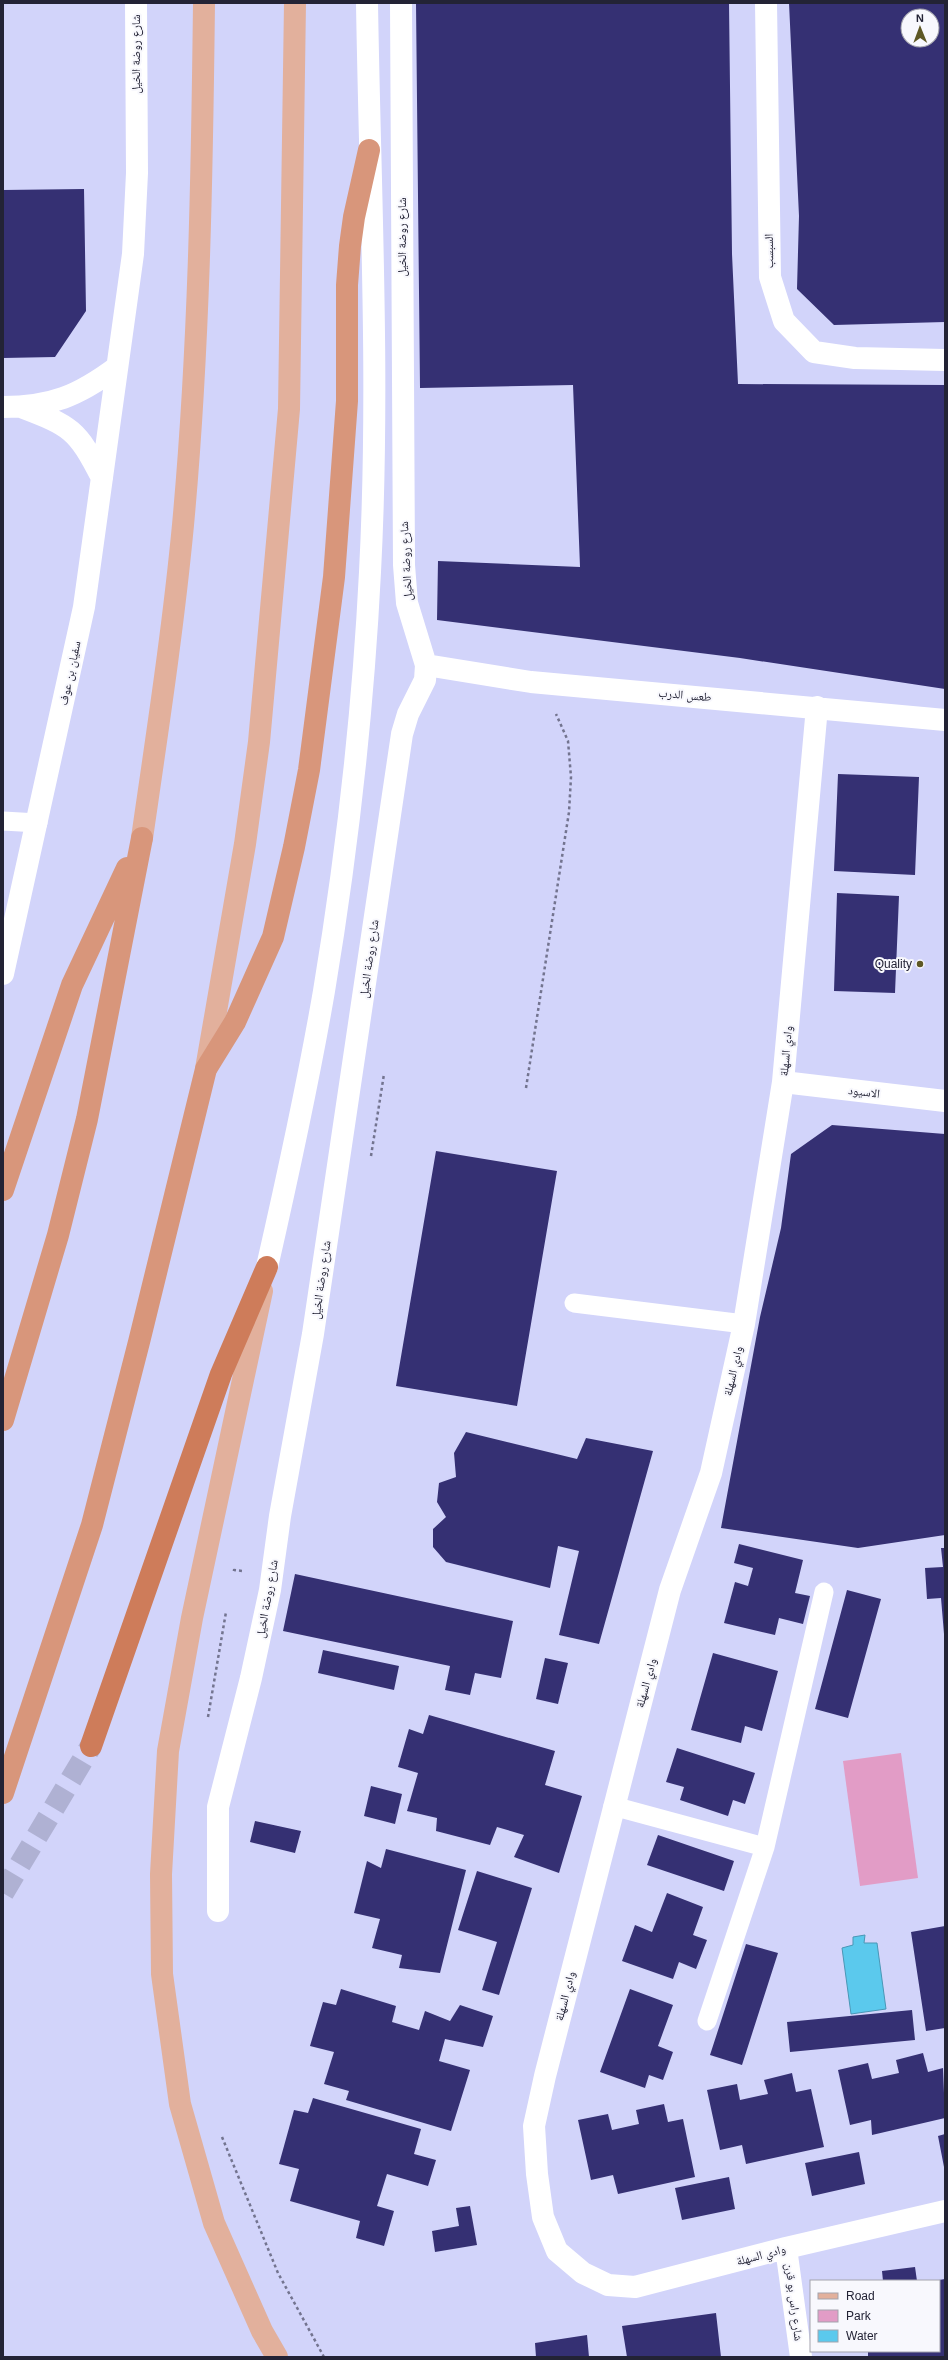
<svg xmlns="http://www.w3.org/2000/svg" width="948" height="2360" font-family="Arial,'Noto Naskh Arabic',sans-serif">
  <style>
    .green { fill: #e29cc6 }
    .water { fill: #5bc9ed; stroke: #4a97b6 }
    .building { fill: #353073; fill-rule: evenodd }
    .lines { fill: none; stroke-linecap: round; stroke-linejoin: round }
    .motorway-tunnel { stroke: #afb1d3; stroke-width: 22; stroke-dasharray: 22 11; stroke-linecap: butt }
    .path { stroke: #73748f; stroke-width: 2.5; stroke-dasharray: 3 3; stroke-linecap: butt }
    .service { stroke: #fff; stroke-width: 19 }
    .minor { stroke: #fff; stroke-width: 22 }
    .tertiary { stroke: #fff; stroke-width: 22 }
    .primary { stroke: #e2b09c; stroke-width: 22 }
    .trunk { stroke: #d8967b; stroke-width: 22 }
    .motorway { stroke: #ce7c5a; stroke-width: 22 }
    .poi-dot { fill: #5e5825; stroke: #f8f8fd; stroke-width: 1.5 }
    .labels { text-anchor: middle; stroke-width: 4; stroke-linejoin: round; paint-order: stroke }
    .street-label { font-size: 12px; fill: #232335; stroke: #f8f8fd }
    .poi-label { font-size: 12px; fill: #232335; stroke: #f8f8fd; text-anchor: end }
  </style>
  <rect width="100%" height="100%" fill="#d2d4fa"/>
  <path class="green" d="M901,1753l17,125 -58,8 -17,-125z"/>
  <path class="water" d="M865,1935l-1,8h13l9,66 -35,5 -9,-66 11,-3v-8z"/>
  <path class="building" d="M416,3h313l3,251 6,130 207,1v304l-205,-31 -303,-38 1,-59 142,6 -7,-182 -153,3z
    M789,3h156v319l-111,3 -37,-36 2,-73zM908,16h24v24h-24z
    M84,189l2,122 -31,46 -52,1v-168z
    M838,774l81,3 -4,98 -81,-4z
    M837,893l62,3 -4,97 -61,-2z
    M832,1125l113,9v401l-87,13 -137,-20 39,-211 21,-89 10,-74z
    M436,1151l121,20 -40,235 -121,-20z
    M466,1432l111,27 9,-21 67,13 -54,193 -40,-9 20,-84 -21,-5 -8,42 -104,-26 -13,-15v-18l13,-12 -9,-15 2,-19 17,-6 -2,-24z
    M739,1544l64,16 -8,33 15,3 -7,28 -24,-6 -4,17 -51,-12 11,-41 13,4 5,-18 -19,-5z
    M941,1548h4l-1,86 -3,-36 -14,1 -2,-31 18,-1z
    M295,1574l218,47 -12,57 -26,-5 -5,22 -25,-5 5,-24 -167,-35z
    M847,1590l34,9 -33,119 -33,-9z
    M323,1650l76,16 -5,24 -76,-17z
    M713,1653l65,18 -16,60 -17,-5 -4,17 -50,-13z
    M545,1658l23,5 -10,41 -22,-5z
    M429,1715l126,36 -10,34 37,11 -23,77 -45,-16 10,-22 -27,-8 -7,18 -54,-14 1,-13 -30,-7 11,-38 -20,-6 11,-38 14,5z
    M677,1748l78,25 -10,31 -12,-4 -5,16 -48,-16 4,-13 -18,-5z
    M371,1786l31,8 -7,30 -31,-8z
    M255,1821l46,10 -6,22 -45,-11z
    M658,1835l76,26 -10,30 -77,-26z
    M386,1849l80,21 -26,103 -41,-5 3,-13 -30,-7 8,-29 -26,-6 13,-52 14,7z
    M477,1871l55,17 -33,107 -17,-5 15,-48 -39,-12z
    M667,1893l36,14 -10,28 14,5 -11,29 -17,-7 -6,17 -51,-18 13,-36 17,7z
    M945,1926v102l-19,3 -15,-99z
    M746,1944l32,9 -36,112 -32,-10z
    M341,1989l55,17 -4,16 27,8 6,-19 25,10 10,-16 33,11 -10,31 -38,-8 -6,22 31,9 -19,61 -105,-31 3,-9 -25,-7 10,-32 -24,-6 13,-44 13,3z
    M630,1989l43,16 -15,41 15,6 -10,28 -14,-5 -4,13 -45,-16z
    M912,2010l3,30 -125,12 -3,-30z
    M923,2053l5,19 15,-4 2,50 -73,17 -1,-15 -21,5 -12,-55 30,-7 4,16 27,-6 -3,-13z
    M792,2073l4,19 15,-3 13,58 -78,17 -4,-19 -22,5 -13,-60 30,-6 3,16 28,-6 -4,-14z
    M313,2098l108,31 -7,25 22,6 -8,26 -41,-12 -10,32 17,5 -10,35 -28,-8 4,-17 -70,-20 9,-32 -20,-5 15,-54 14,3z
    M664,2104l4,18 15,-3 12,58 -77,17 -5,-19 -22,5 -13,-60 30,-6 4,16 27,-6 -3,-14z
    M945,2134v33h-1l-6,-31z
    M859,2152l6,32 -53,12 -7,-33z
    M729,2177l6,32 -53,11 -7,-32z
    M470,2206l7,39 -42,7 -3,-21 27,-5 -3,-18z
    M915,2267l2,14h-34l-1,-10z
    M945,2279v78h-77v-6h71v-71z
    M716,2313l5,44h-94l-5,-31z
    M587,2335l2,22h-53l-1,-14z"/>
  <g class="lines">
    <path class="motorway-tunnel" d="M3,1893l88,-147"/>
    <path class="path" d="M526,1088l43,-276 2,-35 -3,-36 -12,-27
      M371,1156l13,-82
      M234,1571v-1l9,1
      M208,1717l18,-105
      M222,2137l56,136 46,84"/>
    <path class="service" d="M3,821l35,2
      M574,1303l170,21
      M613,1806l152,41
      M707,2021l58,-174 59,-255"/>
    <path class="minor" d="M766,3l4,274 14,44 30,31 41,6 90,2
      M3,407c48,0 75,-11 114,-40
      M21,407c50,19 56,22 81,71
      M426,665l105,17 414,38
      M817,707l-34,375 -39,242 -33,149 -41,117 -125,486 -11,50 3,48 6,43 14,34 26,22 25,12 27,2 151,-39 159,-37
      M3,974l81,-367 49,-353 4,-81 -1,-170
      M783,1082l162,19
      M218,1911v-104l33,-129 19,-88 10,-74 33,-182 89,-600 6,-20 17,-34 1,-15 -19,-62 -3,-38 -3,-562
      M786,2248l15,109"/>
    <path class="tertiary" d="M267,1267c21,-92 41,-183 57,-276 23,-138 39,-279 46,-419 10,-190 0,-379 -3,-569"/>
    <path class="primary" d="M142,838c15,-104 31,-208 41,-313 16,-174 19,-348 21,-522
      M206,1069l39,-225 14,-102 30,-333 6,-406
      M262,1291l-70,327 -24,133 -7,123 1,100 18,130 34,119 48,108 15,26"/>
    <path class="trunk" d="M3,1190l69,-205 55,-117
      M3,1420l55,-185 29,-116 55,-281
      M3,1793l89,-268 47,-183 67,-273 29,-47 38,-85 21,-90 15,-77 25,-193 13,-176v-116l3,-39 4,-29 15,-67"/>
    <path class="motorway" d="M91,1746l130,-372 46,-107"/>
  </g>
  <circle class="poi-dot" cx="920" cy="964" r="4"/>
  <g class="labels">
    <g class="street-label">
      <text transform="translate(136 54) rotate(-90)" y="4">شارع روضة الخيل</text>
      <text transform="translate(402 237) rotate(-90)" y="4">شارع روضة الخيل</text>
      <text transform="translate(769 251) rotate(-91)" y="4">السبسب</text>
      <text transform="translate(406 561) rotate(-93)" y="4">شارع روضة الخيل</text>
      <text transform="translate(70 673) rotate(-78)" y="4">سفيان بن عوف</text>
      <text transform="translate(685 695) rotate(5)" y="4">طعس الدرب</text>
      <text transform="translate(369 959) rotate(-82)" y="4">شارع روضة الخيل</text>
      <text transform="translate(786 1051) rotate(-85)" y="4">وادي السهلة</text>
      <text transform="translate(864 1092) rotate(7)" y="4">الاسيود</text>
      <text transform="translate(321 1280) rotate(-82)" y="4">شارع روضة الخيل</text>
      <text transform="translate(733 1371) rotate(-77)" y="4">وادي السهلة</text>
      <text transform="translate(267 1599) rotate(-80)" y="4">شارع روضة الخيل</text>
      <text transform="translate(646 1683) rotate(-75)" y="4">وادي السهلة</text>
      <text transform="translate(565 1996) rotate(-76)" y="4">وادي السهلة</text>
      <text transform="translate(761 2255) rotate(-15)" y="4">وادي السهلة</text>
      <text transform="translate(794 2302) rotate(83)" y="4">شارع راس بو قرن</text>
    </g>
    <g class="poi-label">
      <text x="912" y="968">Quality</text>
    </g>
  </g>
  <rect width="948" height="2360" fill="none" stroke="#232335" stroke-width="8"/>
  <rect x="810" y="2280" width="130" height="72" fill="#f8f8fd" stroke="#a3a3ad"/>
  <rect x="818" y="2293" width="20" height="6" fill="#e2b09c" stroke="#a3a3ad"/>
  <text x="846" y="2300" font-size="12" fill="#232335">Road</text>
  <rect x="818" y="2310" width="20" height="12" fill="#e29cc6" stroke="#a3a3ad"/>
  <text x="846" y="2320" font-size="12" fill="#232335">Park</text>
  <rect x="818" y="2330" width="20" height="12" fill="#5bc9ed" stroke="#a3a3ad"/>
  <text x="846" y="2340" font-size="12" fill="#232335">Water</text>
  <g transform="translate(920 28) rotate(359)"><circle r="19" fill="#f8f8fd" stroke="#a3a3ad"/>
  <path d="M0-3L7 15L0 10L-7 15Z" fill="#5e5825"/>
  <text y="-6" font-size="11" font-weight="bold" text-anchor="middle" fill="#232335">N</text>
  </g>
</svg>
